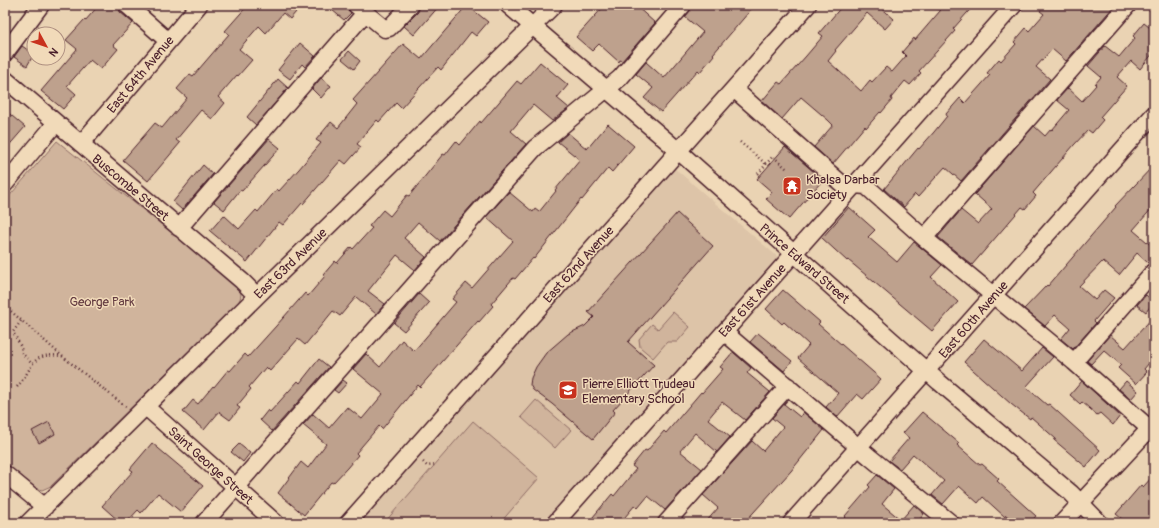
<svg xmlns="http://www.w3.org/2000/svg" width="1159" height="528" font-family="Pangolin,sans-serif">
  <style>
    .built { fill: #ddc4a8 }
    .green { fill: #d0b49c; stroke: #8d6a64 }
    .building { fill: #bea18d; stroke: #4a1f2b }
    .lines { fill: none; stroke-linecap: round; stroke-linejoin: round }
    .minor-casing { stroke: #4a1f2b; stroke-width: 19 }
    .path { stroke: #4a1f2b; stroke-width: 2.5; stroke-dasharray: 1 3; stroke-linecap: butt }
    .minor { stroke: #f1dab9; stroke-width: 16 }
    .labels { text-anchor: middle; stroke-width: 3; stroke-linejoin: round; paint-order: stroke }
    .street-label { font-size: 13px; fill: #4a1f2b; stroke: #f1dab9 }
    .poi-label { font-size: 13px; fill: #4a1f2b; stroke: #f1dab9; text-anchor: start }
    .park-label { font-size: 13px; fill: #653d42; stroke: #f1dab9 }
  </style>
  <rect width="100%" height="100%" fill="#ead3b3"/>
  <filter id="ink" filterUnits="userSpaceOnUse"><feTurbulence type="fractalNoise" baseFrequency=".025" numOctaves="2"/><feDisplacementMap in="SourceGraphic" scale="8" xChannelSelector="R" yChannelSelector="G"/><feConvolveMatrix kernelMatrix="1 2 1 2 8 2 1 2 1" color-interpolation-filters="sRGB"/></filter>
  <g filter="url(#ink)">
    <path class="built" d="M672,166l107,92 -232,265h-190z"/>
    <path class="green" d="M57,141l180,144c5,7 5,11 1,18l-187,183 -9,4 -6,-2 -31,-25v-262z
      M673,312l17,15 -13,15h-10l-14,16 -13,-11 -1,-8 13,-15 6,5z
      M536,400l35,30 -16,18 -34,-31z
      M473,421l66,57 -39,45h-116z"/>
    <path class="building" d="M99,5h19l2,7 13,11 -20,22 5,4 -17,20 -11,-9 -23,26 9,8 -13,15 -22,-18 36,-42 -11,-9 18,-20 1,1z
      M248,5h54l-12,14 -7,-6 -17,20 -7,-7 -20,23 13,11 -14,16 -1,-1 -19,22 7,6 -13,16 -11,-9 -25,30 4,3 -32,38 -25,-21 32,-37 7,5 25,-30 -10,-9 13,-15 3,2 36,-42 -4,-3z
      M326,5h17l8,8 -7,7z
      M420,5h20l-26,30 -10,-9 14,-14z
      M467,5l21,17 -12,14 -5,-4 -30,38 -3,-3 -37,41 -5,-5 -17,19 -2,-2 -20,24 4,3 -15,17 -5,-4 -38,44 -1,-1 -19,22 -4,-3 -32,40 -37,-31 14,-16 15,14 17,-19 2,2 19,-23 2,2 20,-22 22,-26 -5,-3 15,-18 7,6 19,-24 -4,-4 50,-56 18,15z
      M605,5h30l20,18 -33,38 -2,-1 -1,2 -20,-18 -7,7 -16,-14z
      M692,5h63l-42,49 1,1 -14,17 -2,-2 -37,42 -17,-14 9,-10 -17,-14 10,-12 18,16 39,-46 -18,-15 5,-6z
      M843,5h35l16,14 -9,10 -18,-16 -32,37 1,1 -8,10 33,30 9,-11 2,2 14,-15 6,5 14,-16 -4,-4 12,-14 1,2 25,-29 -7,-6h41l-21,24 2,2 -36,40 2,2 -11,12 -5,-4 -14,17 1,2 -11,13 -1,-1 -14,16 -1,-2 -32,38 -19,-17 19,-22 -5,-5 -27,-23 -19,22 -20,-18 16,-19 3,2 25,-28 17,-20 -4,-3z
      M1045,5h70l-49,56 -14,-12 -16,18 14,12 -89,102 -16,-14 -27,30 -3,-3 -11,13 -20,-18 34,-41 1,1 15,-17 13,-16 -1,-2 14,-16 5,5 25,-28 -3,-2 12,-14 2,2 15,-17 -2,-2 12,-14 3,3 15,-17 -4,-3z
      M1144,23l10,8v21l-14,17 -9,-8 -14,16 10,9 -27,31 3,3 -11,13 -4,-3 -14,15 -41,48 3,3 -11,13 -3,-2 -50,58 -34,-28 23,-27 17,14 14,-15 -17,-15 59,-68 11,10 6,-7 1,1 17,-20 -12,-10 11,-12 14,13 14,-16 -1,-1 6,-7 -13,-11 17,-20 14,11 16,-19 -2,-2z
      M300,43l15,13 -10,11 -3,-3 -12,15 -12,-9z
      M22,46l12,8 -7,12 -13,-9z
      M349,51l11,10 -6,8 -12,-10z
      M540,62l28,23 -11,13 12,10 -17,13 -19,-16 -22,26 15,13 -86,97 -22,-19 -14,16 22,19 -11,13 -18,-15 -29,36 17,13 -9,10 -20,-17 -16,19 -7,-5 -28,34 -7,-6 -28,32 -4,-4 -17,20 2,2 -14,17 3,2 -10,12 -11,-8 -15,18 -21,-18 10,-12 5,4 15,-18 1,1 14,-17 2,1 15,-17 3,3 28,-31 29,-33 3,3 17,-20 -2,-1 12,-14 2,2 14,-16 2,2 19,-21 -3,-2 14,-16 7,6 17,-21 2,1 34,-42 2,1 11,-14 4,4 20,-24 1,2 36,-42 4,3z
      M321,78l10,8 -10,12 -9,-9z
      M278,79l10,9 -32,37 -9,-8z
      M5,110l20,17 -20,23z
      M608,124l26,22 -22,26 -4,-4 -26,32 -1,-1 -47,60 -1,-1 -18,21 -2,-1 -22,26 2,2 -14,16 -1,-1 -58,66 -2,-2 -36,44 -3,-3 -23,27 2,2 -11,13 -14,15 -2,-1 -27,33 -26,-22 23,-31 7,6 18,-24 -23,-19 10,-11 16,14 18,-21 15,12 21,-25 -30,-25 13,-15 14,13 22,-27 12,11 42,-49 -4,-3 14,-16 6,5 41,-47 -27,-24 23,-25 24,20 2,-3 4,3 17,-21 -1,-1 25,-30 -22,-18 10,-9 19,16z
      M269,139l11,9 -38,43 -2,-1 -16,20 -10,-8z
      M785,147l36,31 -1,1 2,2 -33,38 -23,-20 6,-7 -15,-13z
      M203,165l10,9 -31,36 -9,-8z
      M1154,165v41l-21,24 21,18v8l-6,7 -11,-10 -18,22 -16,-14 -24,25 16,14 9,-10 10,8 -20,23 2,2 -23,26 -12,-10 9,-11 -15,-13 -10,11 -21,-17 23,-24 1,1 55,-64 13,-15 -1,-1z
      M849,207l26,23 -7,7 29,25 17,-20 28,23 -11,12 27,25 -26,29 -84,-71 -1,1 -25,-23z
      M677,213l36,33 -85,96 26,23 -41,45 2,2 -22,27 -41,-35 -19,-14 -3,-5 1,-7 5,-11 10,-14 22,-19 17,-8 9,-9 -6,-5z
      M783,290l37,32 -2,2 63,55 -18,20 -6,-5 -20,23 -11,-10 12,-14 -40,-35 11,-13 -25,-23 -2,2 -16,-15z
      M419,294l10,9 -25,28 -10,-8z
      M1146,295l8,7 -8,10 -9,-7z
      M1154,316v41l-10,12 3,3 -11,12 -18,-16 3,-3 -17,-15 -13,14 -4,-3 23,-26 15,13z
      M758,333l34,28 -8,10 -34,-29z
      M984,339l38,32 20,-23 11,9 -27,30 21,18 2,-1 51,46 -14,17 -32,-27 2,-1 -25,-22 -1,2 -19,-15 -47,-42z
      M733,352l18,16 -4,5 23,19 -25,28 -23,-18 -14,17 22,18 -13,15 -22,-19 -15,18 22,18 -37,41 -17,-14 -10,12 -3,-3 -15,18h-32l24,-29 2,2 22,-27 -4,-3 13,-16 2,1 17,-20 2,2 35,-41 1,1 21,-24 -3,-2z
      M319,359l10,8 -57,64 -12,-11 8,-10 2,2 28,-31 2,2z
      M343,380l4,3 -9,10 -4,-3z
      M1082,381l38,35 -7,9 -13,-12 -3,2 -15,-13 -2,2 -10,-9z
      M1126,381l12,10 -7,8 -12,-10z
      M784,404l16,13 3,-5 21,18 -33,41 -47,52h-39l13,-15 -15,-13 49,-54 11,10 20,-24 -11,-9z
      M922,412l37,31 -2,2 23,20 2,-1 17,15 -2,2 39,35 -6,7h-15l-9,-8 -1,2 -22,-20 -5,6 -19,-17 -16,18 -11,-9 12,-14 -31,-27 -13,15 -11,-8 20,-23 -6,-5z
      M49,422l6,12 -16,9 -7,-12z
      M152,443l51,43 -22,26 -23,-19 -17,20 -3,-3 -12,13h-5l-19,-17 31,-35 -3,-2z
      M239,444l11,9 -7,9 -12,-10z
      M877,475l17,14 -12,15 19,16 13,-15 10,9 -7,9h-77l6,-6 -1,-1 25,-29 -2,-2z
      M1154,475v44l-4,4h-23l-11,-9 25,-29 2,2z"/>
    <g class="lines">
      <defs>
        <path id="minor" d="M127,5l41,36
          M356,5l29,24 4,-1 22,-23
          M508,5l159,136 272,241 132,111 29,30
          M5,53l36,-48
          M5,79l237,202 15,15
          M734,89l108,95 24,2 58,52 150,124 76,67
          M81,144l118,-139
          M5,184l51,-61
          M179,228l186,-215
          M924,238l204,-233
          M724,332l147,126 80,65
          M1074,362l80,-91
          M146,407l130,116
          M5,474l40,33
          M28,523l229,-227 297,-291
          M204,523l331,-375 85,-70 63,-73
          M348,523l460,-518
          M555,523l459,-518
          M666,523l122,-137
          M791,523l363,-409
          M1062,523l92,-99"/>
      </defs>
      <use href="#minor" class="minor-casing"/>
      <path class="path" d="M740,142l26,22
        M759,176l-2,-1 16,-19 14,13
        M5,306l57,50 64,51
        M21,321l-8,11 8,15 1,6 10,11
        M17,387c18,-20 12,-35 45,-31
        M423,462l4,4 7,-1"/>
      <use href="#minor" class="minor"/>
    </g>
  </g>
  <defs>
    <symbol id="temple-square" viewBox="-11 -11 22 22"><rect x="-9" y="-9" width="18" height="18" rx="4" fill="#c8321e" stroke="#f1dab9"/><path d="M0-6L5-2H3V0L6.5 2.5H4V6H1.5V3h-3V6H-4V2.5H-6.5L-3 0V-2H-5Z" fill="#fff"/></symbol>
    <symbol id="school-square" viewBox="-11 -11 22 22"><rect x="-9" y="-9" width="18" height="18" rx="4" fill="#c8321e" stroke="#f1dab9"/><path d="M0-5L7-2L0 1L-7-2ZM-4 1L0 2.5L4 1V4Q0 6-4 4Z" fill="#fff"/></symbol>
  </defs>
  <g fill-rule="evenodd">
    <use href="#temple-square" x="781" y="175" width="22" height="22"/>
    <use href="#school-square" x="557" y="379" width="22" height="22"/>
  </g>
  <g class="labels">
    <g class="street-label">
      <text transform="translate(140 74) rotate(-50)" y="5">East 64th Avenue</text>
      <text transform="translate(131 187) rotate(40)" y="5">Buscombe Street</text>
      <text transform="translate(290 263) rotate(-44)" y="5">East 63rd Avenue</text>
      <text transform="translate(805 263) rotate(41)" y="5">Prince Edward Street</text>
      <text transform="translate(578 264) rotate(-48)" y="5">East 62nd Avenue</text>
      <text transform="translate(752 300) rotate(-48)" y="5">East 61st Avenue</text>
      <text transform="translate(973 319) rotate(-49)" y="5">East 60th Avenue</text>
      <text transform="translate(211 465) rotate(42)" y="5">Saint George Street</text>
    </g>
    <g class="poi-label">
      <text x="806" y="184">Khalsa Darbar<tspan x="806" dy="15">Society</tspan></text>
      <text x="582" y="388">Pierre Elliott Trudeau<tspan x="582" dy="15">Elementary School</tspan></text>
    </g>
    <g class="park-label">
      <text x="102" y="306">George Park</text>
    </g>
  </g>
  <rect width="1159" height="528" fill="none" stroke="#f1dab9" stroke-width="20"/>
  <rect x="10" y="10" width="1139" height="508" fill="none" stroke="#4a1f2b" stroke-width="1.5" filter="url(#ink)"/>
  <g transform="translate(46 46) rotate(130)"><circle r="19" fill="#f1dab9" stroke="#ae8f80"/>
  <path d="M0-3L7 15L0 10L-7 15Z" fill="#c8321e"/>
  <text y="-6" font-size="11" font-weight="bold" text-anchor="middle" fill="#4a1f2b">N</text>
  </g>
</svg>
